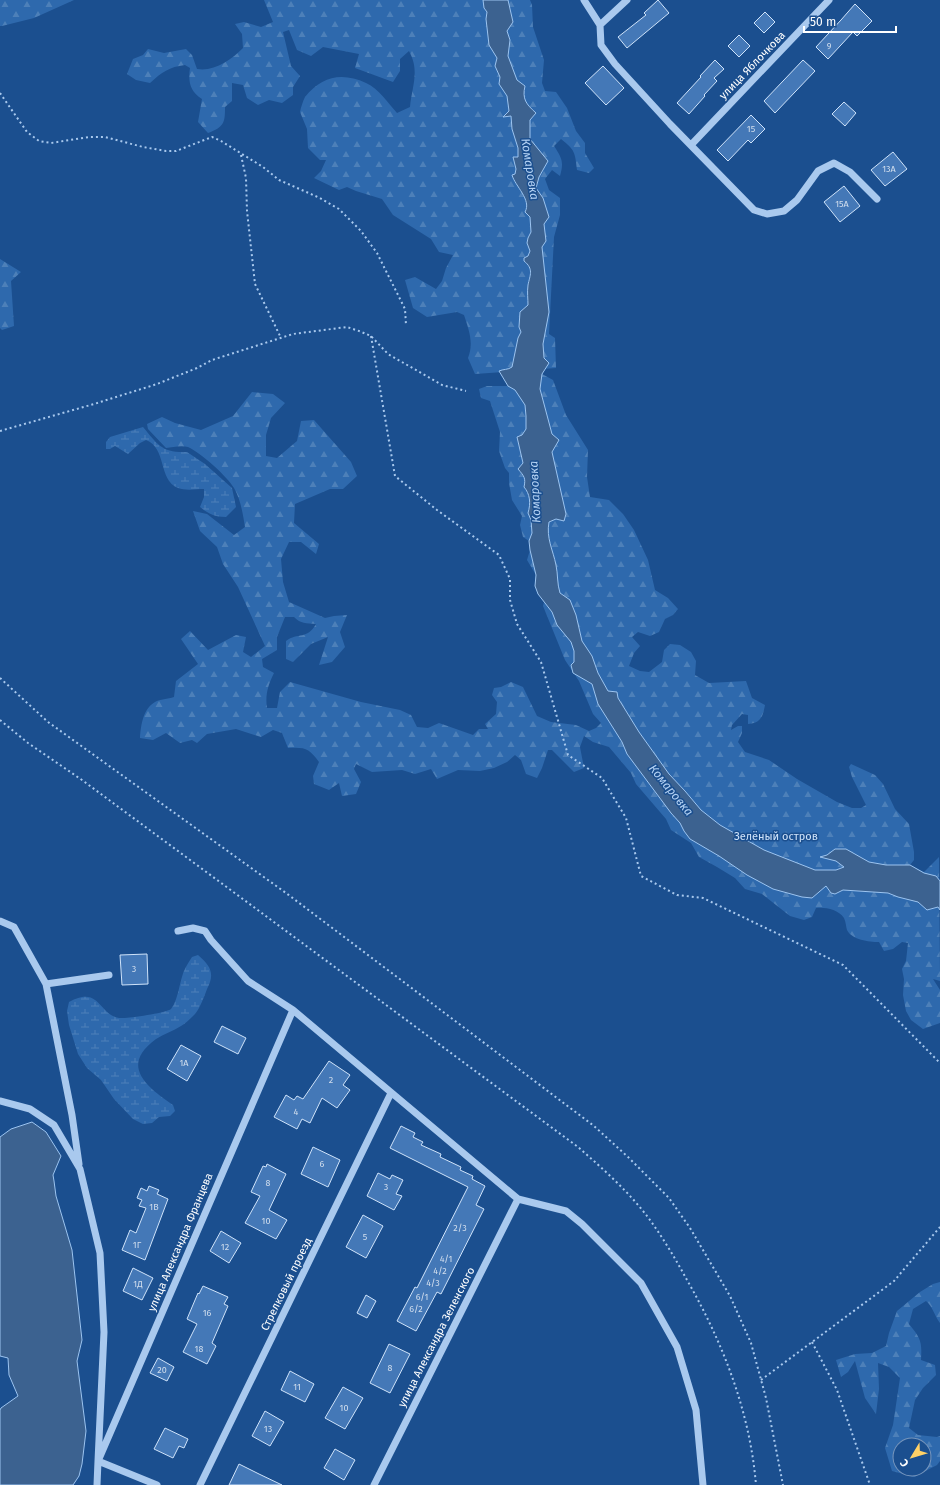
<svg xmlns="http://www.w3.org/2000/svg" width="940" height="1485" font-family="'Fira Sans',sans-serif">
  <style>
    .forest { fill: url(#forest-firs); fill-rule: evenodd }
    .wetland { fill: url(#wetland-marsh) }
    .water { fill: #3c6290; stroke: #9cc4f0 }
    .building { fill: #4478b7; stroke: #cfe3fa }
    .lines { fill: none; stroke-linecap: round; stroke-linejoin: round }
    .path { stroke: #a9c9ee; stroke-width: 2; stroke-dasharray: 2 3; stroke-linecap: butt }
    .minor { stroke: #a9c9ee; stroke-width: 7 }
    .labels { text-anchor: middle; stroke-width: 3; stroke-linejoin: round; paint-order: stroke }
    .number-label { font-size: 9px; fill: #d0dded }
    .street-label { font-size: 11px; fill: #fff; stroke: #1b4f8f }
    .park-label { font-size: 11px; fill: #cfe3fa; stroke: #1b4f8f }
    .water-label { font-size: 12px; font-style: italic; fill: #b5d3f5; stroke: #1b4f8f }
  </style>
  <defs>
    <pattern id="forest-firs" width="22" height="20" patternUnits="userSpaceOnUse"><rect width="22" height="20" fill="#2e69ad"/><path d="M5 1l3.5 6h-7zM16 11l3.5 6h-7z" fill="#4d80b9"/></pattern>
    <pattern id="wetland-marsh" width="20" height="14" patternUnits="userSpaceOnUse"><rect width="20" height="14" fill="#2e69ad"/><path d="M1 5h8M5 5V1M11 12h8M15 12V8" fill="none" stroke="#4d80b9"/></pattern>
  </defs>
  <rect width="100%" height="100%" fill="#1b4f8f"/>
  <path class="forest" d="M0,0h74l-40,18 -32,8h-2z
    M264,0h266l2,5 1,22 11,33 -2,23 3,8 11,1 11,16 9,23 9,12v10l9,15 -5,5 -12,-3c-2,-18 -2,-20 -16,-31l-7,7c8,12 10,16 6,30l-8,-6 -7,9 4,11 11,8v17l-6,22 -5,97 6,4 1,30 -81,6 -7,-16c6,-15 1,-28 -4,-43l-7,-3 -30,5 -14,-9 -8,-28 10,-3 21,12 6,-8 4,-13 7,-13 -14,-3 -8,-13 -38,-24 -11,-16 -26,-8 -9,-4 -8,3 -25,-12 7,-7 5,-11h-6l-12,-12 -1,-19 -7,-17c1,-5 3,-11 5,-15 17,-21 37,-25 61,-14 13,6 22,20 31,30l13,-6c2,-21 10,-36 -1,-56l-9,8v12l-7,11 -38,-14 4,-14 -36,-7 -12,9 -14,-6 -8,-20 -6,2 8,34 9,10 -7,11v8l-11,8 -13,-3 -11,5 -11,-7 -4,-13 -11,-2v18l-7,6c0,16 -1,20 -17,26l-10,-11 4,-23c-12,-8 -14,-17 -12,-31l-5,-3c-16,2 -23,7 -35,18l-14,-3 -9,-6 6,-15 10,-4 5,-6 16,4 22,-4 6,6 5,14c17,3 34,-9 46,-21l-1,-14 -7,-10 9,-2 17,5 12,-5z
    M0,259l21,13 -10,9 3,45 -12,4 -2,-2z
    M542,374l11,6 13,35 22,35 -1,27 3,20 19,3 14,14 11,16 14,30 7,30 13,8 10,11 -5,6 -8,4 -6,13 -9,4 -12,-4 -6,5 8,9 -6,7 -5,13 11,5 9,1 13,-10 2,-12 6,-6 10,1 11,7 5,9 -1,14 14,8 37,-2 6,17 13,7c-2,11 -4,18 -17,19v-9l-6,-1 -10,11 -1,5 7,-4h4v7l-4,9 7,10 24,8 28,19 40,23 15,6h9l5,-3 -14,-28 -3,-10 2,-3 24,11 8,9 12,25 14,15 5,28v8l-4,5 14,7 15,-15 1,124 -7,-2 7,11v33l-17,6 -12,-9 -5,-9 -3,-16 1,-16 -2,-10 4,-8 2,-18 -6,-1 -9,7 -9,2 -5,-9c-10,0 -27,-2 -32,-12 -1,-3 -1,-8 -3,-12 -6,-9 -19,-11 -28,-10l-4,9 -8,3 -14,-4 -28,-22 -17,-5 -10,-11 -18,-11 -18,-10 -8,-14 -20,-13 -5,-11 -30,-35 -5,-11 -22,-26 -16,-5 -9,-6 -4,11 4,21 -10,4 -22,-22h-4l-6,18 -5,10 -11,-4 -5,-14 -6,-5 -8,7 -13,6 -14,3 -22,-1 -21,9 -6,-10 -16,5 -13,-4 -30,2 -16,-8 -2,5 7,13 -5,12 -14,2 -3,-13 -10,7 -15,-6 -1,-8 6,-14c-10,-14 -14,-15 -31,-14l-6,-15 -9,-3 -12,7 -25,-8 -29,5 -10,9 -5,-3 -12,3 -14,-10 -13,7 -13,-2c1,-13 3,-29 15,-36 5,-3 13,-3 19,-5l2,-16 22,-17 -17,-25 9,-8 18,19 28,-15 10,2 -3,15 8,5 14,-11 -27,-59 -15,-23 -6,-17 -17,-16 -7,-20 14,3 27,21 11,-8c-2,-12 -4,-27 -11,-39 -7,-12 -33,-35 -46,-41 -6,-2 -16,0 -22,1l-18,-19 -1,-5 15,-7 13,6 26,7 32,-14 19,-24 21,2 12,9 -14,15 -5,17v21l11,2 20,-17 4,-20 13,-1 37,42 6,14 -14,13h-13l-35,15 -1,19 25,21 -3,10 -15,-12h-12l-8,17 2,23 6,20 36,16 9,-2 13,-1 -7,17 5,15 -13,15 -13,3 9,-28 -17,7 -18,18 -7,-3v-18c12,-9 21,-1 30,-17 -10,-1 -15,0 -22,-7h-9l-8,20v13l-15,9 1,8 11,6c-6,12 -9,22 -7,35h10l3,-16 10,-10 71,20 39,8 11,5 6,12 11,1 11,-5 34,12 6,-6h9l-3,-5 11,-10 1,-12 -5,-7 2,-7 7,-1 10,-5 12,5 14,29 14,6 25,3 13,6 7,-3 5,-5 -8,-9 -14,-33 -14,-21 -22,-54 1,-4 -6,-8 -3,-8 1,-11 -9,-15 3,-10 -1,-9 -6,-4 -3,-12 2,-9 -10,-16 -3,-17v-10l-4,-5 -6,-17 1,-19 -10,-31 -9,-3 -2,-9 8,-3h21z
    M940,1282v41c-6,-8 -7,-16 -14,-22l-13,8 -4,15c12,15 13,17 12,36l14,5 1,10 -13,13 -8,12 -6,28 9,7 19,2 3,-1v25l-3,4 -23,12 -22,-6 -7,-23 8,-23 7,-47 -11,-11 -11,-4 1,26 -3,25 -11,-16 -10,-37 -7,11 -7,5 -5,-17 19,-6 17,-1 14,-7 3,-13 8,-22 23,-19 13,-8zM900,1445h24v24h-24z"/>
  <path class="wetland" d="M143,427c15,18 19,26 44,25l18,12 27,24 4,19 -10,10c-12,0 -17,-3 -26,-10l4,-10v-8c-8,0 -18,2 -26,-1 -20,-8 -11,-40 -32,-48l-6,3 -12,11 -13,-8 -5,3h-4v-7l4,-5z
    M198,955c13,11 17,19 9,34 -3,8 -7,19 -12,25 -4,4 -9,9 -14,12 -8,5 -17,8 -25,13 -37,27 -9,48 17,66l2,6 -5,5 -11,1 -7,6 -9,1 -10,-5 -19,-20 -13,-19 -14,-12 -9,-14 -9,-29 -2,-14 2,-9c31,-17 29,12 50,16 7,1 47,-5 52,-9 7,-8 9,-29 13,-38 2,-5 5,-9 8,-14z"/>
  <path class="water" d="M483,0h25l5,22 -6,9 3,9 -2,16 9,24 8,6c-3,13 1,18 11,27l-6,7v19l18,22 -9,16 -3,11 7,10 6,19 -5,7 2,17 -4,6 7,65 -6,32 1,14 5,5 -7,11 -2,15 12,45 7,6 -7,12 14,62 -2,7 -8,-2 -7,3c-3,16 4,28 7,43 2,9 1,19 4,28l10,7 6,15 6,26 10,15 6,17 10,18 9,1 1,6 21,34 30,42 16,17 16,19 19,15 44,25 51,20h21l8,-3 -8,-6 -16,-4 7,-2 8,-6h11l23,13 17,3h24l14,8 12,3 4,5v29l-2,-3 -11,3 -9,-8 -20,-5 -10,-4 -45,-3 -8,4 -4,-1 -5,-7 -14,12 -10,-1 -29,-8 -26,-14 -28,-19 -29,-17 -6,-8 -4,-8 -9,-10 -44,-59 -5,-12 -24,-38 -6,-20 -19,-11 -2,-8 3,-3v-11l-3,-9 -14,-17 -5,-13 -14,-18 -3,-8 1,-11 -6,-25 -1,-9 3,-8 -1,-13 -3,-7c3,-10 2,-19 -4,-26 2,-9 0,-11 -6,-18l5,-6 -6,-26 5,-2 4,-6v-13l-1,-11 -10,-15 -7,-4 -9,-15c4,-2 9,-1 13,-4l6,-29 3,-6 -2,-5 1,-15 8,-7c0,-6 -1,-13 0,-20 2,-10 6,-16 -4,-24v-3l4,-2 2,-5 -3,-8 1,-5 3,-6 -1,-15 -5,-5c7,-12 -10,-26 -13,-37l3,-1 1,-5 -3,-12h5v-9l-6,-19 -1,-13 -8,1 6,-6 -2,-15 -8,-12 1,-7 -5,-11 2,-8 -8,-13 -3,-26 1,-7 -3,-4z
    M32,1122l14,10 15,24 -8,19 1,6 2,15 16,54 10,90 -5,21 9,70 -4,33 -3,12 -6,9h-73v-75l1,-2 17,-12 -9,-21 -1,-17 -8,-2v-219l11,-8z"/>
  <path class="building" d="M658,0l11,13 -42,35 -9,-11 28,-22 -2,-2z
    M855,4l17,17 -15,15 -4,-4 -25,27 -12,-12 25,-27z
    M765,12l10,10 -11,11 -10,-10z
    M739,35l11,11 -11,11 -11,-11z
    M715,60l9,9 -10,9 3,3 -13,14 1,1 -16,18 -12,-11 24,-26 -1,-1z
    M803,60l12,11 -40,42 -11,-12z
    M603,66l21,22 -18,17 -21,-22z
    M844,102l12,11 -11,13 -13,-12z
    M751,115l14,14 -14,14 -3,-3 -20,21 -11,-11z
    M893,152l14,17 -22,17 -14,-16z
    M844,186l16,20 -20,16 -16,-20z
    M147,954l1,30 -26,1 -2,-30z
    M222,1026l24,12 -8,16 -24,-12z
    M181,1045l20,11 -14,25 -20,-12z
    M329,1061l21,14 -7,10 7,5 -13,18 -15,-10 -12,25 -8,-4 -5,10 -23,-12 12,-22 8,5 3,-4 6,3z
    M401,1126l14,7 -2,4 10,5 -2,3 20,9 -1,3 21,10 -1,3 13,6 -1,3 13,7 -9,19 8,4 -43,85 -4,-2 -21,39 -19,-10 18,-34 2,1 51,-101 -78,-39z
    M313,1147l27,13 -12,27 -27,-13z
    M267,1164l19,10 -17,36 18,10 -11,19 -31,-16 15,-27 -9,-4 12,-26 3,1z
    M378,1173l12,6 2,-4 11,5 -7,14 6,2 -8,14 -27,-14z
    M149,1186l10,4 -2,4 11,5 -23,61 -23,-10 8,-20 6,3 10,-25 -7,-2 3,-6 -5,-2 4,-10 6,3z
    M363,1215l20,11 -17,32 -20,-11z
    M221,1231l20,12 -12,20 -19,-12z
    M133,1268l20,10 -11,22 -19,-9z
    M203,1286l25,11 -4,7 4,2 -16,37 4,3 -9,18 -24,-12 14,-28 -10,-5 11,-26 1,1z
    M366,1295l10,6 -9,17 -10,-5z
    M389,1344l21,10 -20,39 -20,-10z
    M158,1358l16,9 -7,14 -17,-8z
    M290,1371l24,13 -9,18 -24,-12z
    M343,1387l20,11 -18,31 -20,-11z
    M265,1411l19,11 -14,24 -18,-10z
    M165,1428l23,11 -4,9 -5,-2 -6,12 -19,-9z
    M335,1449l20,11 -11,20 -20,-12z
    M239,1464l20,10 23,11h-53z"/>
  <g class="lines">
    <path class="path" d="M0,93l27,39 12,9 12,2 38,-6h16l38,10 23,4h10l36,-14 9,4 42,26 16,13 41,18 19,11 22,22 16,22 28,56 1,16
      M241,155l5,23 1,33 8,73 26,54
      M371,336l24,140 42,34 62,45 11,24v21l7,24 24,38 27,93 34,23 24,40 15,58 36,19 26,3 140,67 97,98
      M0,431l94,-27 63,-20 40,-16 15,-8 81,-26 54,-7 12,4 12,5 17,18 54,31 24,6
      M0,678l48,44 238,171 308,233 34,31 41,41 21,30 40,68 21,47 15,55 17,87
      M0,720l28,23 54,37 496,367c24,21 49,43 69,69 15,20 28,42 40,64 36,63 63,132 69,205
      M812,1342l25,48 33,95
      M761,1380l133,-99 46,-54"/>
    <path class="minor" d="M584,0l16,25 1,20 14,19 55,60 84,86 13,4 17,-3 13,-11 21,-29 16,-8 16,9 27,27
      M600,25l27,-25
      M691,145l138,-145
      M0,921l14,6 32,57 26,131 7,49
      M178,931l15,-3 12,3 6,9 37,41 45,29 225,189 48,12 16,13 59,59 36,64 19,63 7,75
      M46,984l63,-9
      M0,1101l30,8 24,16 26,44 20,84 4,79 -6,129 59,24
      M97,1485l1,-24 195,-451
      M200,1485l191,-392
      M374,1485l144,-286"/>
  </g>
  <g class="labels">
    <g class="number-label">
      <text x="829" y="49">9</text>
      <text x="751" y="132">15</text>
      <text x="889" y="172">13А</text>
      <text x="842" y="207">15А</text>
      <text x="134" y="972">3</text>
      <text x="184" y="1066">1А</text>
      <text x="331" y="1083">2</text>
      <text x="296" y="1115">4</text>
      <text x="322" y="1167">6</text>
      <text x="268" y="1186">8</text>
      <text x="386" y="1190">3</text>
      <text x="154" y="1210">1В</text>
      <text x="266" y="1224">10</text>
      <text x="460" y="1231">2/3</text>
      <text x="365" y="1240">5</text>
      <text x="137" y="1248">1Г</text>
      <text x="225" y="1250">12</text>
      <text x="446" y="1262">4/1</text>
      <text x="440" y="1274">4/2</text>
      <text x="433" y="1286">4/3</text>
      <text x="138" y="1287">1Д</text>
      <text x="422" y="1300">6/1</text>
      <text x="416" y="1312">6/2</text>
      <text x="207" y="1316">16</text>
      <text x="199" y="1352">18</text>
      <text x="390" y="1371">8</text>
      <text x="162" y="1373">20</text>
      <text x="297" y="1390">11</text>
      <text x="344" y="1411">10</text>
      <text x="268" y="1432">13</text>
    </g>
    <g class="street-label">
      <text transform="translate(752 65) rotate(-46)" y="4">улица Яблочкова</text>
      <text transform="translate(180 1242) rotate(-67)" y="4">улица Александра Францева</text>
      <text transform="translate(286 1284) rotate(-64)" y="4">Стрелковый проезд</text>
      <text transform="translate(436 1337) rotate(-63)" y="4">улица Александра Зеленского</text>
    </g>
    <g class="park-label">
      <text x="776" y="840">Зелёный остров</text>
    </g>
    <g class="water-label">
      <text transform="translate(530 169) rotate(81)" y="4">Комаровка</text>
      <text transform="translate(535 492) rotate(-93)" y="4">Комаровка</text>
      <text transform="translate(671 790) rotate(51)" y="4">Комаровка</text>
    </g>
  </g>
  <g transform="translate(912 1457) rotate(232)"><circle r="19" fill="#1b4f8f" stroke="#7695bc"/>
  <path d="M0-3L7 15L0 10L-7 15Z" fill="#ffd166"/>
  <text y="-6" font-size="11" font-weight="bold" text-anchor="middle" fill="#ffffff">С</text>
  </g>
  <path d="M804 26v6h92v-6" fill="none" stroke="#ffffff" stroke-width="2"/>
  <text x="810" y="26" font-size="12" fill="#ffffff" stroke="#1b4f8f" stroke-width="3" paint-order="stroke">50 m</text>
</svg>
